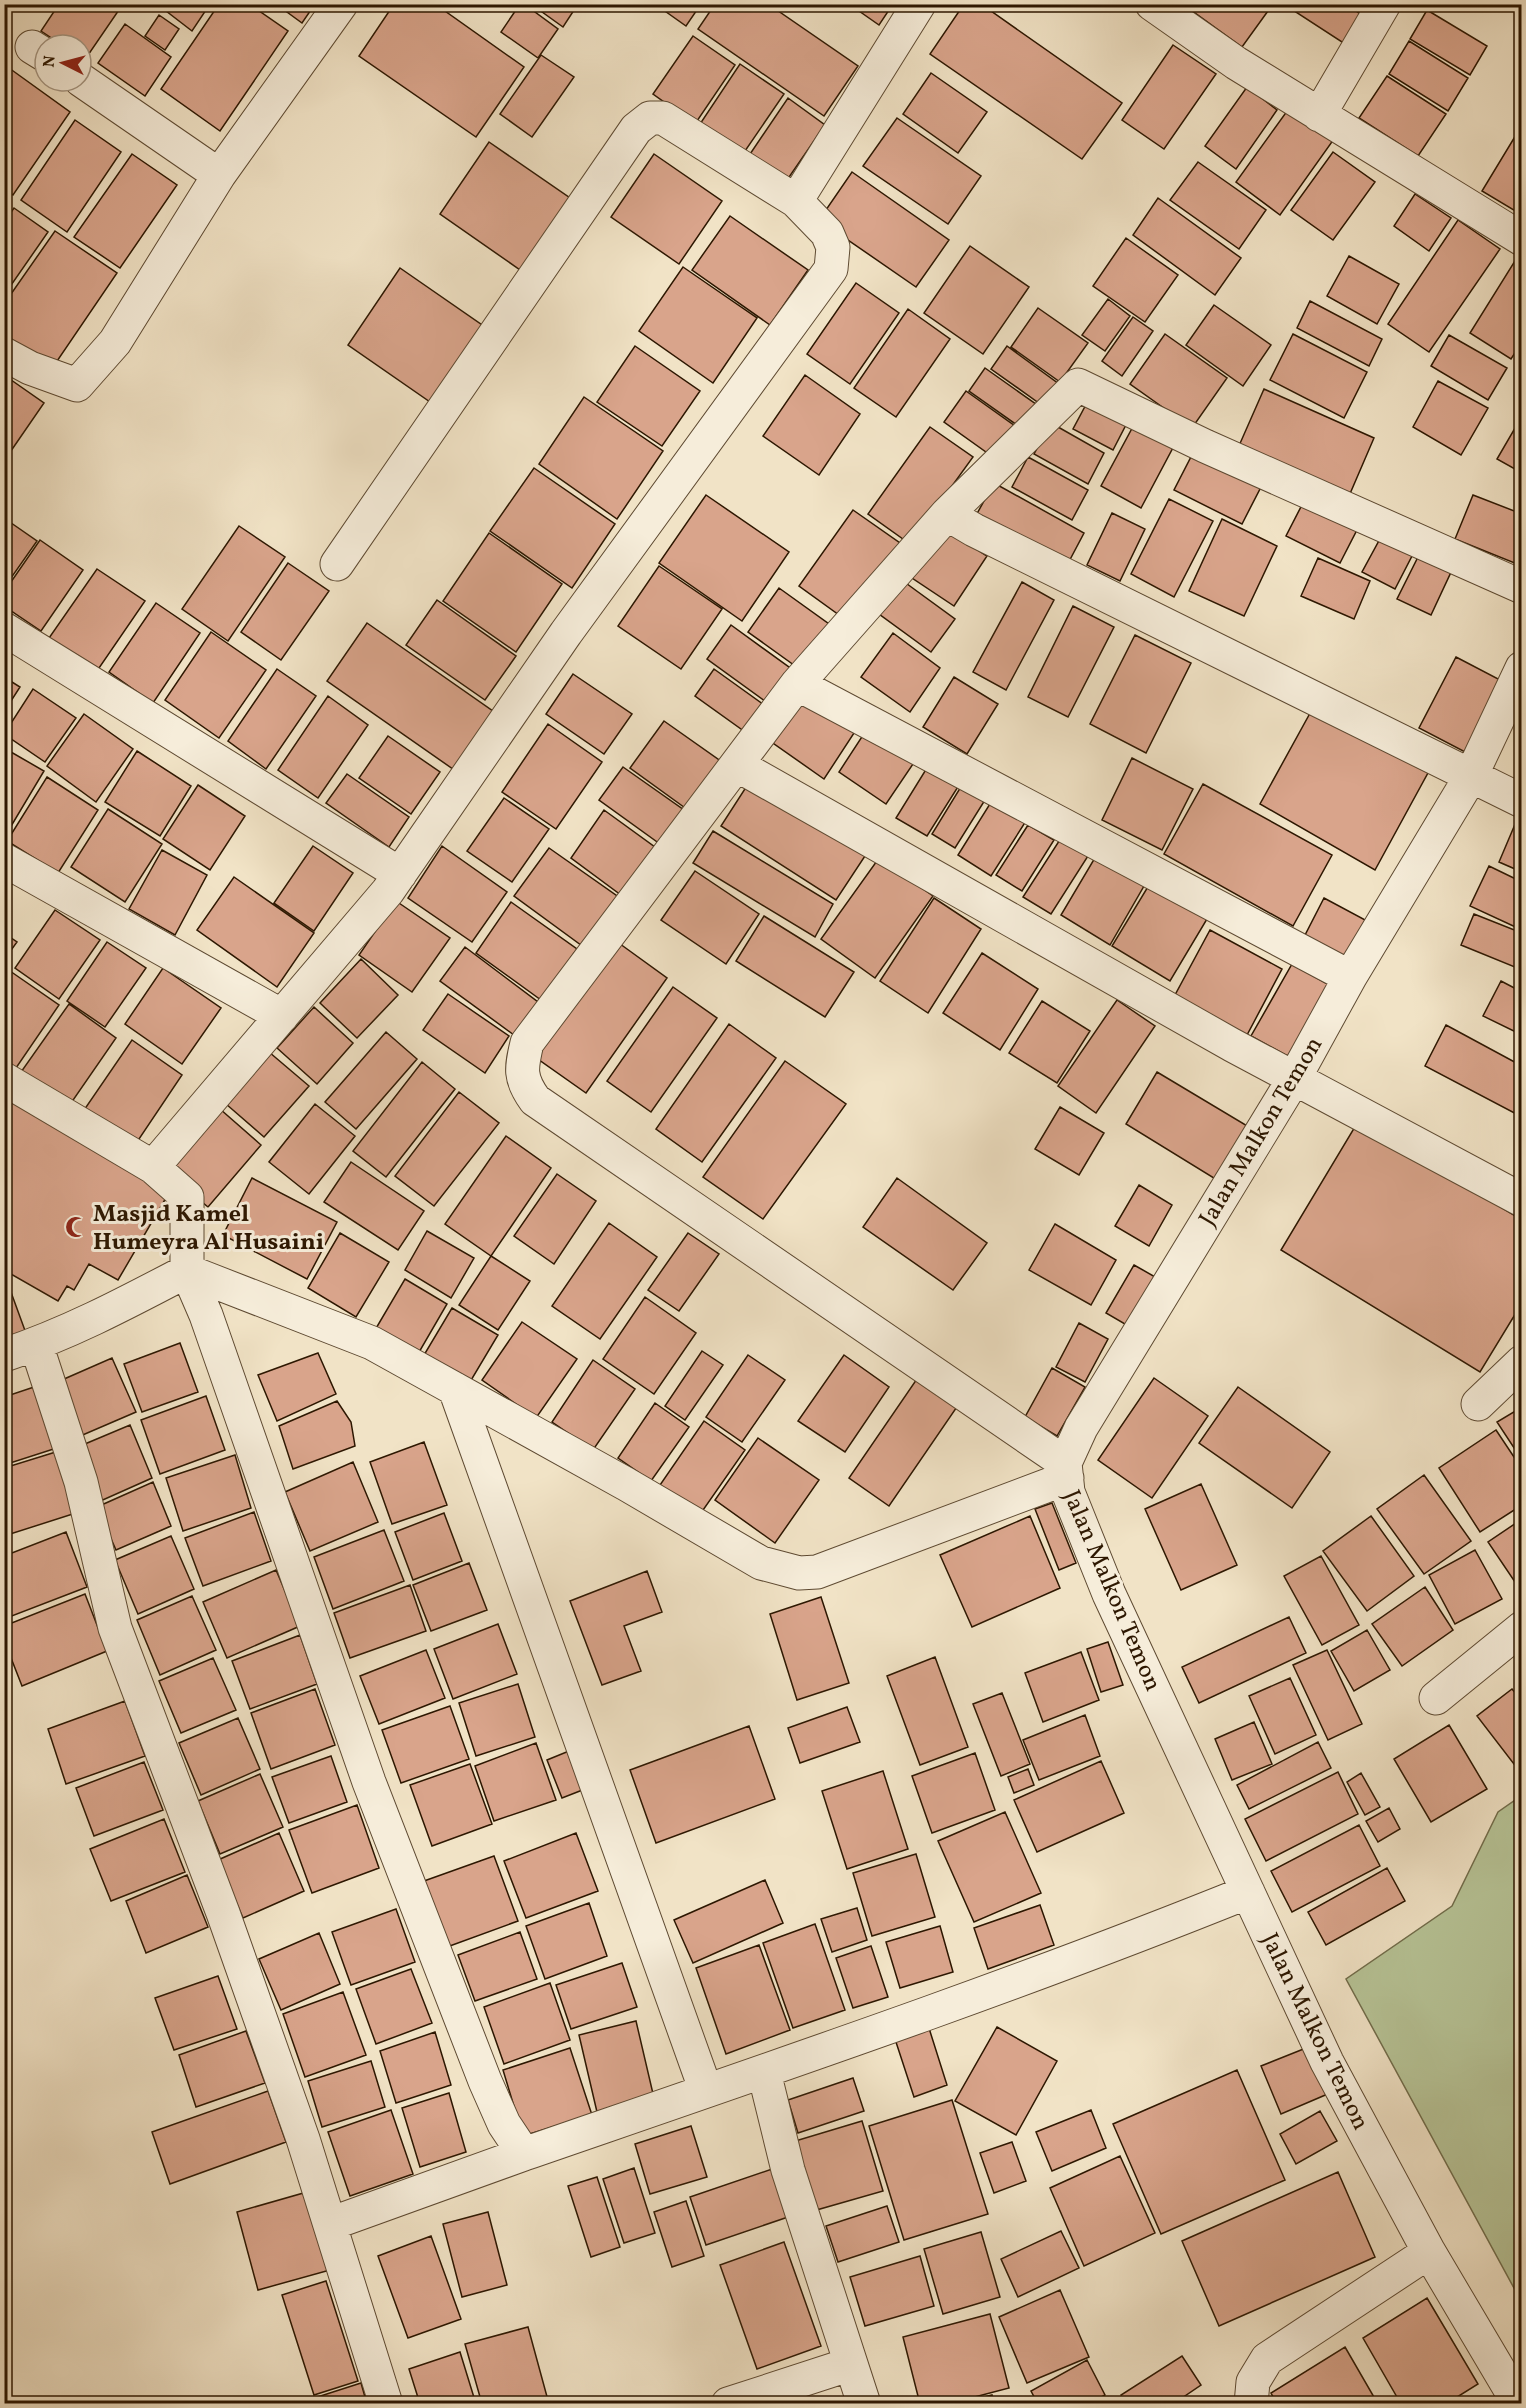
<svg xmlns="http://www.w3.org/2000/svg" width="1526" height="2408" font-family="Vollkorn,serif">
  <style>
    .green { fill: #b7c497; stroke: #726e4c; stroke-width: 1.5 }
    .building { fill: #d9a48b; stroke: #2d1701; stroke-width: 1.5 }
    .lines { fill: none; stroke-linecap: round; stroke-linejoin: round }
    .minor-casing { stroke: #5e4a32; stroke-width: 35 }
    .minor { stroke: #f6edda; stroke-width: 33 }
    .labels { text-anchor: middle; stroke-width: 6; stroke-linejoin: round; paint-order: stroke }
    .street-label { font-size: 24px; fill: #2d1701; stroke: #f6edda }
    .poi-label { font-size: 24px; font-weight: bold; fill: #2d1701; stroke: #f6edda; text-anchor: start }
  </style>
  <rect width="100%" height="100%" fill="#f1e3c6"/>
  <filter id="stains"><feTurbulence type="fractalNoise" baseFrequency=".00333" numOctaves="4"/><feColorMatrix values="0 0 0 0 .2 0 0 0 0 .09 0 0 0 0 .02 0 0 0 .5 -.17"/></filter>
  <radialGradient id="worn" r=".72"><stop offset=".6" stop-color="#630" stop-opacity="0"/><stop offset="1" stop-color="#630" stop-opacity=".3"/></radialGradient>
  <path class="green" d="M1521,1796v505l-175,-322 106,-73 46,-94z"/>
  <path class="building" d="M59,4h64l-39,57 -3,-2v-14h-19l-21,-14z
    M157,4h53l-18,27z
    M219,4h30l39,27 -68,100 -59,-42z
    M276,4h39l-13,19z
    M394,4h41l89,63 -48,70 -117,-81z
    M520,4h4l34,25 -20,29 -37,-26z
    M531,4h47l-15,23z
    M655,4h46l-15,22z
    M715,4h53l90,62 -34,50 -126,-87z
    M849,4h44l-14,21z
    M964,4h17l141,99 -40,56 -152,-105z
    M1195,4h78l-31,43 -51,-37z
    M1346,4l17,12 -18,28 -60,-39z
    M1427,10l60,36 -17,29 -60,-36z
    M159,15l20,14 -14,21 -20,-14z
    M125,24l46,33 -26,39 -47,-33z
    M693,36l42,29 -40,59 -42,-30z
    M1409,41l59,37 -20,33 -59,-37z
    M1173,45l43,29 -52,75 -42,-29z
    M541,55l33,22 -42,60 -32,-23z
    M740,64l44,30 -41,60 -43,-30z
    M9,68l61,44 -57,83 -9,-6v-115z
    M931,73l56,39 -29,41 -55,-39z
    M1387,76l59,38 -28,42 -59,-38z
    M1247,87l30,23 -41,59 -31,-23z
    M788,98l37,27 -40,58 -37,-26z
    M1290,107l44,32 -54,76 -44,-33z
    M897,118l84,58 -33,48 -85,-58z
    M75,120l46,32 -54,80 -46,-32z
    M1522,125v90l-40,-24z
    M489,142l84,58 -50,72 -83,-58z
    M1333,152l42,30 -42,58 -42,-30z
    M132,154l45,31 -57,83 -46,-31z
    M654,154l68,47 -43,63 -68,-47z
    M1198,162l68,48 -27,39 -69,-49z
    M852,172l97,68 -33,47 -97,-67z
    M1415,194l36,24 -22,33 -35,-25z
    M1158,198l83,60 -26,37 -82,-60z
    M14,208l34,24 -41,59 -3,-2v-67z
    M730,216l78,54 -38,55 -78,-55z
    M1458,220l42,29 -71,103 -41,-28z
    M55,231l62,42 -66,97 -47,-33v-33z
    M1126,238l52,37 -33,47 -52,-36z
    M970,246l59,41 -46,67 -59,-41z
    M1349,256l50,28 -22,40 -50,-28z
    M1518,256l4,3v83l-11,17 -41,-26z
    M683,267l74,51 -44,65 -74,-52z
    M400,268l85,59 -52,77 -85,-59z
    M856,283l43,30 -49,71 -43,-30z
    M1108,299l22,17 -25,35 -23,-16z
    M1310,301l72,38 -13,27 -72,-38z
    M1214,305l57,40 -28,41 -57,-41z
    M1038,308l50,35 -28,39 -49,-35z
    M908,309l42,30 -54,78 -42,-29z
    M1133,317l20,14 -31,45 -20,-15z
    M1165,334l62,44 -35,50 -62,-44z
    M1293,334l74,38 -23,46 -74,-38z
    M1449,335l58,33 -19,32 -57,-34z
    M635,346l65,45 -38,55 -65,-44z
    M1007,346l52,38 -16,22 -52,-37z
    M985,368l55,39 -16,23 -55,-39z
    M4,375l40,28 -40,58z
    M805,375l55,39 -41,61 -56,-39z
    M1438,381l50,27 -27,47 -48,-28z
    M1264,389l110,49 -25,58 -111,-48z
    M966,391l49,35 -22,31 -49,-35z
    M584,397l79,54 -46,68 -78,-55z
    M1089,399l40,20 -16,31 -40,-21z
    M1522,416v57l-25,-14z
    M1136,421l40,21 -35,66 -40,-22z
    M1051,423l53,30 -16,31 -54,-30z
    M930,427l43,30 -63,87 -42,-30z
    M1194,451l68,34 -20,39 -68,-34z
    M1028,457l60,33 -16,30 -60,-33z
    M534,468l81,56 -43,64 -82,-57z
    M994,483l90,50 -19,36 -91,-50z
    M706,495l83,57 -47,69 -83,-58z
    M1473,495l49,19v52l-67,-27z
    M1306,497l54,27 -20,39 -54,-27z
    M1169,499l44,22 -39,76 -43,-23z
    M853,510l47,33 -54,77 -47,-34z
    M1112,513l33,16 -25,52 -33,-16z
    M4,518l33,23 -33,47z
    M1222,519l55,27 -33,70 -55,-25z
    M239,526l46,31 -57,84 -46,-32z
    M941,526l46,30 -33,50 -45,-30z
    M489,533l73,51 -46,68 -73,-51z
    M1381,537l32,17 -18,35 -33,-17z
    M40,540l43,30 -42,61 -37,-25v-14z
    M1419,555l33,15 -21,45 -34,-16z
    M1318,558l52,23 -16,38 -53,-23z
    M288,563l41,28 -48,69 -40,-28z
    M659,566l63,43 -41,60 -63,-43z
    M97,569l48,32 -48,70 -48,-33z
    M903,581l52,38 -24,33 -52,-38z
    M1022,582l32,18 -48,90 -33,-18z
    M779,588l57,41 -31,44 -57,-41z
    M437,600l79,56 -31,44 -79,-55z
    M156,603l44,30 -47,70 -44,-31z
    M1073,606l41,21 -46,90 -40,-20z
    M367,623l133,93 -40,58 -133,-93z
    M731,625l62,45 -24,34 -62,-45z
    M211,632l55,38 -47,68 -54,-38z
    M893,633l47,35 -30,44 -49,-35z
    M1135,635l56,28 -45,90 -56,-29z
    M1456,657l48,25 -37,71 -48,-25z
    M277,669l39,27 -50,73 -38,-28z
    M714,669l53,38 -19,27 -53,-38z
    M573,674l59,40 -28,40 -58,-40z
    M4,677l16,10 -16,25z
    M954,677l44,27 -31,50 -44,-27z
    M33,689l43,29 -31,44 -41,-28z
    M803,693l53,37 -32,49 -54,-38z
    M328,696l40,29 -50,73 -40,-28z
    M1314,706l115,65 -54,99 -115,-66z
    M84,714l49,35 -37,53 -49,-36z
    M664,721l58,41 -34,48 -58,-42z
    M548,724l54,38 -46,67 -54,-37z
    M867,729l48,32 -29,43 -47,-32z
    M388,736l52,36 -29,42 -52,-36z
    M4,748l40,23 -40,67z
    M137,751l54,35 -31,50 -55,-34z
    M1132,758l61,31 -31,61 -60,-30z
    M930,763l31,19 -34,54 -31,-18z
    M623,767l61,43 -24,34 -61,-44z
    M347,774l62,43 -20,30 -63,-44z
    M47,777l51,33 -40,63 -51,-32z
    M750,781l115,75 -29,44 -115,-74z
    M1203,784l129,71 -39,71 -129,-72z
    M198,785l47,31 -35,54 -47,-31z
    M962,785l23,15 -30,48 -23,-14z
    M504,798l45,31 -37,53 -45,-31z
    M993,799l33,22 -35,55 -33,-21z
    M108,809l54,35 -37,58 -54,-35z
    M604,810l55,40 -34,48 -54,-40z
    M1516,822l6,2v48l-23,-10z
    M1028,825l26,15 -32,51 -26,-16z
    M713,831l120,73 -18,33 -122,-74z
    M1061,838l27,18 -37,58 -28,-17z
    M313,846l40,27 -39,58 -40,-28z
    M442,846l65,46 -35,50 -64,-44z
    M549,848l71,50 -35,50 -71,-52z
    M162,850l45,25 -32,60 -46,-26z
    M1096,856l48,30 -34,59 -49,-30z
    M879,858l54,38 -58,82 -54,-39z
    M1489,866l33,16v48l-52,-24z
    M695,871l64,43 -33,50 -65,-44z
    M234,877l80,56 -37,54 -80,-57z
    M1149,885l58,34 -37,62 -58,-35z
    M934,898l47,31 -53,84 -48,-32z
    M1324,898l45,24 -21,43 -46,-24z
    M396,901l54,37 -38,54 -53,-37z
    M511,902l66,47 -36,51 -65,-47z
    M55,910l45,30 -41,59 -44,-31z
    M1474,914l48,19v37l-61,-25z
    M764,916l90,56 -29,45 -89,-56z
    M1210,930l72,39 -35,66 -72,-40z
    M4,933l13,9 -13,18z
    M616,941l51,37 -81,115 -51,-36z
    M107,942l39,26 -41,59 -38,-26z
    M465,947l73,55 -24,33 -74,-54z
    M982,953l56,36 -38,61 -57,-37z
    M361,959l37,36 -41,43 -37,-35z
    M1292,964l41,23 -40,72 -42,-23z
    M163,968l58,40 -39,56 -57,-40z
    M10,971l49,34 -43,63 -12,-8v-81z
    M1501,981l21,11v43l-39,-19z
    M673,987l44,31 -66,94 -44,-31z
    M448,994l61,42 -24,37 -62,-43z
    M1117,1000l38,26 -59,87 -38,-27z
    M1042,1001l48,30 -33,52 -48,-30z
    M69,1004l47,34 -47,68 -48,-34z
    M314,1007l39,36 -36,41 -40,-36z
    M729,1024l47,34 -74,104 -46,-33z
    M1446,1025l76,41v51l-97,-51z
    M386,1032l31,27 -61,70 -31,-27z
    M132,1040l50,35 -49,73 -51,-35z
    M269,1052l40,34 -45,51 -38,-33z
    M785,1061l61,43 -83,115 -60,-42z
    M422,1062l33,27 -69,88 -33,-26z
    M1157,1072l92,55 -32,53 -91,-56z
    M459,1092l40,31 -65,83 -39,-30z
    M4,1096l166,95 -52,89 -29,-16 -15,26 -7,-4 -9,15 -54,-31z
    M315,1104l40,32 -46,58 -40,-32z
    M1060,1107l44,26 -25,42 -44,-26z
    M220,1109l41,36 -53,62 -42,-35z
    M1359,1120l163,100v83l-42,69 -199,-122z
    M506,1136l45,32 -60,88 -46,-32z
    M351,1162l73,49 -26,39 -74,-48z
    M557,1174l39,27 -42,63 -40,-28z
    M252,1178l85,44 -30,57 -84,-44z
    M897,1178l90,65 -34,47 -90,-63z
    M1139,1185l33,20 -23,41 -34,-20z
    M609,1223l48,34 -57,82 -48,-33z
    M1055,1224l61,36 -25,45 -62,-35z
    M427,1231l47,27 -23,40 -46,-28z
    M340,1233l49,29 -33,55 -48,-29z
    M688,1233l31,21 -40,57 -31,-21z
    M491,1256l39,25 -32,49 -39,-25z
    M1134,1265l23,13 -27,49 -24,-14z
    M4,1273l23,63 -23,9z
    M405,1279l42,25 -29,50 -43,-24z
    M645,1297l51,36 -42,61 -51,-35z
    M452,1308l46,27 -28,47 -46,-27z
    M522,1322l55,37 -41,59 -54,-38z
    M1079,1323l29,16 -23,43 -29,-15z
    M180,1343l18,49 -56,20 -18,-48z
    M702,1351l21,14 -38,55 -20,-14z
    M318,1353l18,41 -59,27 -19,-46z
    M748,1355l37,25 -43,62 -36,-25z
    M844,1355l45,32 -44,65 -47,-31z
    M112,1358l24,54 -58,25 -23,-54z
    M593,1360l42,29 -42,61 -41,-28z
    M1052,1368l33,19 -28,49 -32,-19z
    M921,1373l40,28 -72,105 -40,-28z
    M1154,1378l54,38 -56,82 -54,-38z
    M46,1383l20,62 -62,20v-68z
    M1238,1387l92,65 -38,56 -93,-65z
    M206,1396l19,54 -65,24 -19,-54z
    M337,1401l14,21 4,24 -62,23 -14,-43z
    M655,1403l34,24 -38,54 -33,-23z
    M1522,1407v53l-25,-38z
    M704,1421l41,29 -44,63 -41,-28z
    M130,1425l22,53 -56,25 -23,-54z
    M1496,1430l26,39v36l-42,27 -41,-64z
    M758,1438l61,42 -44,63 -60,-43z
    M424,1442l23,63 -55,19 -22,-62z
    M59,1451l20,61 -75,24v-68z
    M235,1455l16,53 -68,23 -17,-53z
    M353,1462l25,60 -68,29 -25,-59z
    M1424,1475l47,66 -47,33 -47,-65z
    M153,1482l18,44 -55,24 -19,-43z
    M1201,1484l36,81 -56,25 -36,-81z
    M1052,1503l24,60 -17,7 -24,-61z
    M254,1512l17,49 -68,25 -18,-48z
    M444,1513l18,48 -49,19 -18,-48z
    M1030,1516l30,72 -88,39 -32,-72z
    M1371,1516l43,60 -47,35 -44,-60z
    M1522,1519v63l-5,3 -29,-43z
    M384,1530l20,51 -71,28 -19,-52z
    M66,1532l21,55 -83,32v-63z
    M171,1536l23,53 -56,25 -23,-54z
    M1475,1550l27,49 -47,25 -26,-49z
    M1321,1556l38,69 -37,20 -38,-69z
    M469,1563l18,47 -56,21 -18,-46z
    M276,1570l24,56 -73,32 -24,-56z
    M647,1571l15,41 -38,14 17,45 -39,14 -32,-84z
    M410,1585l16,46 -76,27 -16,-45z
    M1425,1587l28,43 -51,36 -30,-42z
    M85,1594l22,57 -85,35 -18,-46v-14z
    M192,1596l24,54 -56,25 -23,-55z
    M821,1597l28,86 -52,17 -27,-86z
    M1289,1617l17,36 -107,50 -17,-36z
    M498,1624l19,50 -64,25 -19,-50z
    M1367,1630l23,40 -36,21 -23,-40z
    M300,1635l17,49 -67,25 -18,-48z
    M1108,1642l15,43 -22,7 -14,-43z
    M426,1650l19,48 -66,26 -19,-48z
    M1327,1650l35,74 -34,16 -35,-75z
    M1081,1652l18,48 -56,22 -18,-49z
    M935,1657l33,90 -48,18 -33,-89z
    M213,1658l23,52 -55,23 -22,-52z
    M1290,1678l26,57 -41,19 -26,-58z
    M518,1684l17,53 -59,19 -17,-53z
    M315,1689l20,56 -64,24 -20,-56z
    M1512,1689l10,12v63l-5,4 -40,-52z
    M1002,1693l28,71 -29,12 -28,-72z
    M125,1701l20,55 -79,28 -18,-55z
    M450,1706l19,53 -68,24 -19,-53z
    M847,1707l13,35 -60,21 -12,-35z
    M1085,1715l15,41 -61,24 -16,-40z
    M238,1718l22,51 -59,26 -22,-52z
    M1254,1722l18,42 -40,16 -17,-41z
    M1449,1725l38,64 -56,33 -37,-63z
    M749,1726l26,73 -119,44 -26,-73z
    M1318,1742l13,26 -82,41 -12,-24z
    M536,1743l20,57 -62,21 -19,-55z
    M569,1751l16,38 -23,9 -15,-38z
    M975,1753l20,57 -63,23 -20,-57z
    M331,1756l16,46 -58,21 -17,-46z
    M1101,1761l23,52 -87,39 -23,-52z
    M144,1762l19,48 -69,26 -18,-48z
    M470,1764l22,60 -60,22 -22,-61z
    M1028,1769l6,16 -20,8 -6,-16z
    M883,1771l25,78 -61,20 -25,-78z
    M1338,1772l20,42 -92,47 -21,-42z
    M1361,1773l19,34 -15,8 -18,-33z
    M260,1774l23,53 -63,27 -22,-53z
    M357,1805l22,63 -67,25 -23,-63z
    M1389,1808l11,21 -22,13 -12,-21z
    M1005,1812l36,81 -67,29 -36,-81z
    M164,1819l21,53 -74,29 -21,-52z
    M1359,1825l21,41 -88,46 -21,-41z
    M279,1833l25,58 -61,27 -25,-58z
    M576,1833l22,58 -72,27 -22,-57z
    M916,1854l19,63 -63,19 -19,-63z
    M494,1856l24,65 -71,26 -23,-66z
    M1387,1868l18,33 -79,44 -18,-33z
    M187,1875l21,52 -62,26 -20,-52z
    M765,1880l18,43 -90,40 -19,-43z
    M589,1903l18,53 -62,23 -19,-53z
    M1040,1905l14,40 -66,24 -14,-41z
    M857,1908l10,32 -35,12 -11,-33z
    M396,1909l19,53 -64,23 -19,-53z
    M815,1924l30,86 -52,18 -30,-85z
    M940,1926l13,46 -53,16 -14,-46z
    M520,1932l17,47 -62,22 -17,-46z
    M319,1933l21,51 -59,26 -22,-51z
    M759,1945l31,85 -64,24 -30,-86z
    M871,1946l17,51 -35,11 -17,-50z
    M622,1963l15,44 -66,22 -15,-44z
    M411,1969l21,54 -56,21 -20,-55z
    M218,1976l19,53 -63,21 -19,-52z
    M550,1983l20,57 -66,24 -20,-57z
    M343,1992l23,63 -61,22 -22,-63z
    M636,2021l18,77 -57,14 -18,-77z
    M928,2025l19,60 -33,12 -20,-61z
    M997,2027l60,34 -41,74 -61,-34z
    M246,2031l19,52 -69,24 -17,-52z
    M435,2032l16,53 -55,18 -16,-52z
    M1311,2046l19,47 -49,21 -20,-48z
    M570,2048l22,67 -69,21 -20,-66z
    M371,2061l14,46 -63,20 -14,-46z
    M1237,2070l48,110 -124,54 -48,-110z
    M853,2078l11,33 -66,22 -10,-33z
    M268,2091l18,51 -116,42 -18,-52z
    M449,2093l17,59 -46,15 -18,-59z
    M952,2100l36,114 -84,26 -35,-114z
    M391,2110l22,64 -63,22 -22,-64z
    M1091,2110l15,38 -54,23 -16,-39z
    M1320,2111l17,30 -41,23 -16,-30z
    M862,2121l21,70 -70,20 -21,-69z
    M691,2126l16,51 -57,17 -15,-50z
    M1012,2142l14,39 -32,12 -14,-40z
    M1120,2156l35,77 -71,33 -34,-78z
    M778,2167l16,48 -88,30 -16,-48z
    M634,2168l21,65 -31,10 -21,-64z
    M1338,2172l37,85 -156,69 -37,-85z
    M597,2177l23,70 -29,10 -23,-71z
    M307,2192l23,78 -72,20 -21,-78z
    M686,2201l18,55 -32,11 -18,-55z
    M887,2206l12,36 -61,20 -12,-36z
    M488,2212l19,73 -45,12 -19,-73z
    M1061,2231l18,37 -61,29 -17,-38z
    M981,2232l19,65 -57,17 -19,-65z
    M431,2236l30,83 -53,19 -30,-82z
    M784,2242l37,104 -64,23 -37,-104z
    M920,2256l14,50 -69,20 -15,-49z
    M326,2281l32,100 -44,14 -32,-100z
    M1060,2290l29,67 -62,26 -28,-66z
    M1427,2298l51,86 -32,20h-45l-38,-66z
    M990,2314l19,74 -61,16h-28l-17,-67z
    M528,2327l21,77h-67l-17,-60z
    M1345,2347l33,57h-101l-6,-11z
    M460,2352l16,52h-56l-11,-35z
    M1182,2356l19,29 -28,19h-47l-5,-9z
    M1087,2360l18,35 -16,9h-51l-7,-13z
    M361,2383l6,21h-58l-1,-4z
    M992,2395l2,9h-36z"/>
  <g class="lines">
    <defs>
      <path id="minor" d="M1152,4l84,59 286,176
        M32,47l13,8
        M81,80l138,95
        M1319,115l65,-111
        M796,201l123,-197
        M4,354l26,14 47,17 38,-43 104,-167 122,-171
        M947,514l27,16 548,271
        M4,629l396,245
        M797,684l553,293
        M737,765l495,280 290,155
        M4,860l278,156
        M4,1079l149,88 34,30v74l19,44 163,467 116,299 19,43 20,30c243,-84 486,-166 724,-262
        M153,1167l235,-276 178,-258 265,-364 2,-22 -6,-14 -31,-32 -133,-83h-13l-14,11 -299,435
        M36,1344l45,138 34,146 108,285 80,226 83,265
        M4,1355c64,-21 124,-53 183,-84l185,72 254,141 135,79 38,10 18,-1 250,-94
        M455,1389l251,702
        M1478,1404l44,-42
        M1065,1463l-530,-363c-16,-22 -14,-32 -8,-57l270,-359 150,-170 131,-129 127,61 317,141
        M1436,1698l86,-70
        M764,2072l24,98 76,234
        M330,2224l194,-70
        M728,2404l123,-40
        M1251,2404l2,-22 14,-23 162,-107
        M1519,2404l-90,-152 -102,-190 -218,-468 -41,-102 -3,-29 16,-35 214,-351 55,-100 121,-201 51,-108"/>
    </defs>
    <use href="#minor" class="minor-casing"/>
    <use href="#minor" class="minor"/>
  </g>
  <defs>
    <symbol id="mosque-bare" viewBox="-9 -9 18 18"><path d="M3.5-4.9A6 6 0 1 0 3.5 4.9A5 5 0 1 1 3.5-4.9Z" fill="#8f2418" stroke="#f6edda" stroke-width="2.5" paint-order="stroke"/></symbol>
  </defs>
  <g fill-rule="evenodd">
    <use href="#mosque-bare" x="61" y="1212" width="30" height="30"/>
  </g>
  <g class="labels">
    <g class="street-label">
      <text transform="translate(1260 1131) rotate(-59)" y="8">Jalan Malkon Temon</text>
      <text transform="translate(1113 1590) rotate(67)" y="8">Jalan Malkon Temon</text>
      <text transform="translate(1316 2031) rotate(64)" y="8">Jalan Malkon Temon</text>
    </g>
    <g class="poi-label">
      <text x="93" y="1221">Masjid Kamel<tspan x="93" dy="28">Humeyra Al Husaini</tspan></text>
    </g>
  </g>
  <rect width="1526" height="2408" fill="none" stroke="#f1e3c6" stroke-width="24"/>
  <rect x="6" y="6" width="1514" height="2396" fill="none" stroke="#2d1701" stroke-width="3"/>
  <rect x="12" y="12" width="1502" height="2384" fill="none" stroke="#2d1701" stroke-width="1.5"/>
  <g transform="translate(63 63) rotate(276)"><circle r="28" fill="#f6edda" stroke="#a69783" stroke-width="1.5"/>
  <path d="M0-4.5L10 22L0 15L-10 22Z" fill="#8f2418"/>
  <text y="-9" font-size="16" font-weight="bold" text-anchor="middle" fill="#2d1701">N</text>
  </g>
  <rect width="100%" height="100%" filter="url(#stains)"/>
  <rect width="100%" height="100%" fill="url(#worn)"/>
</svg>
